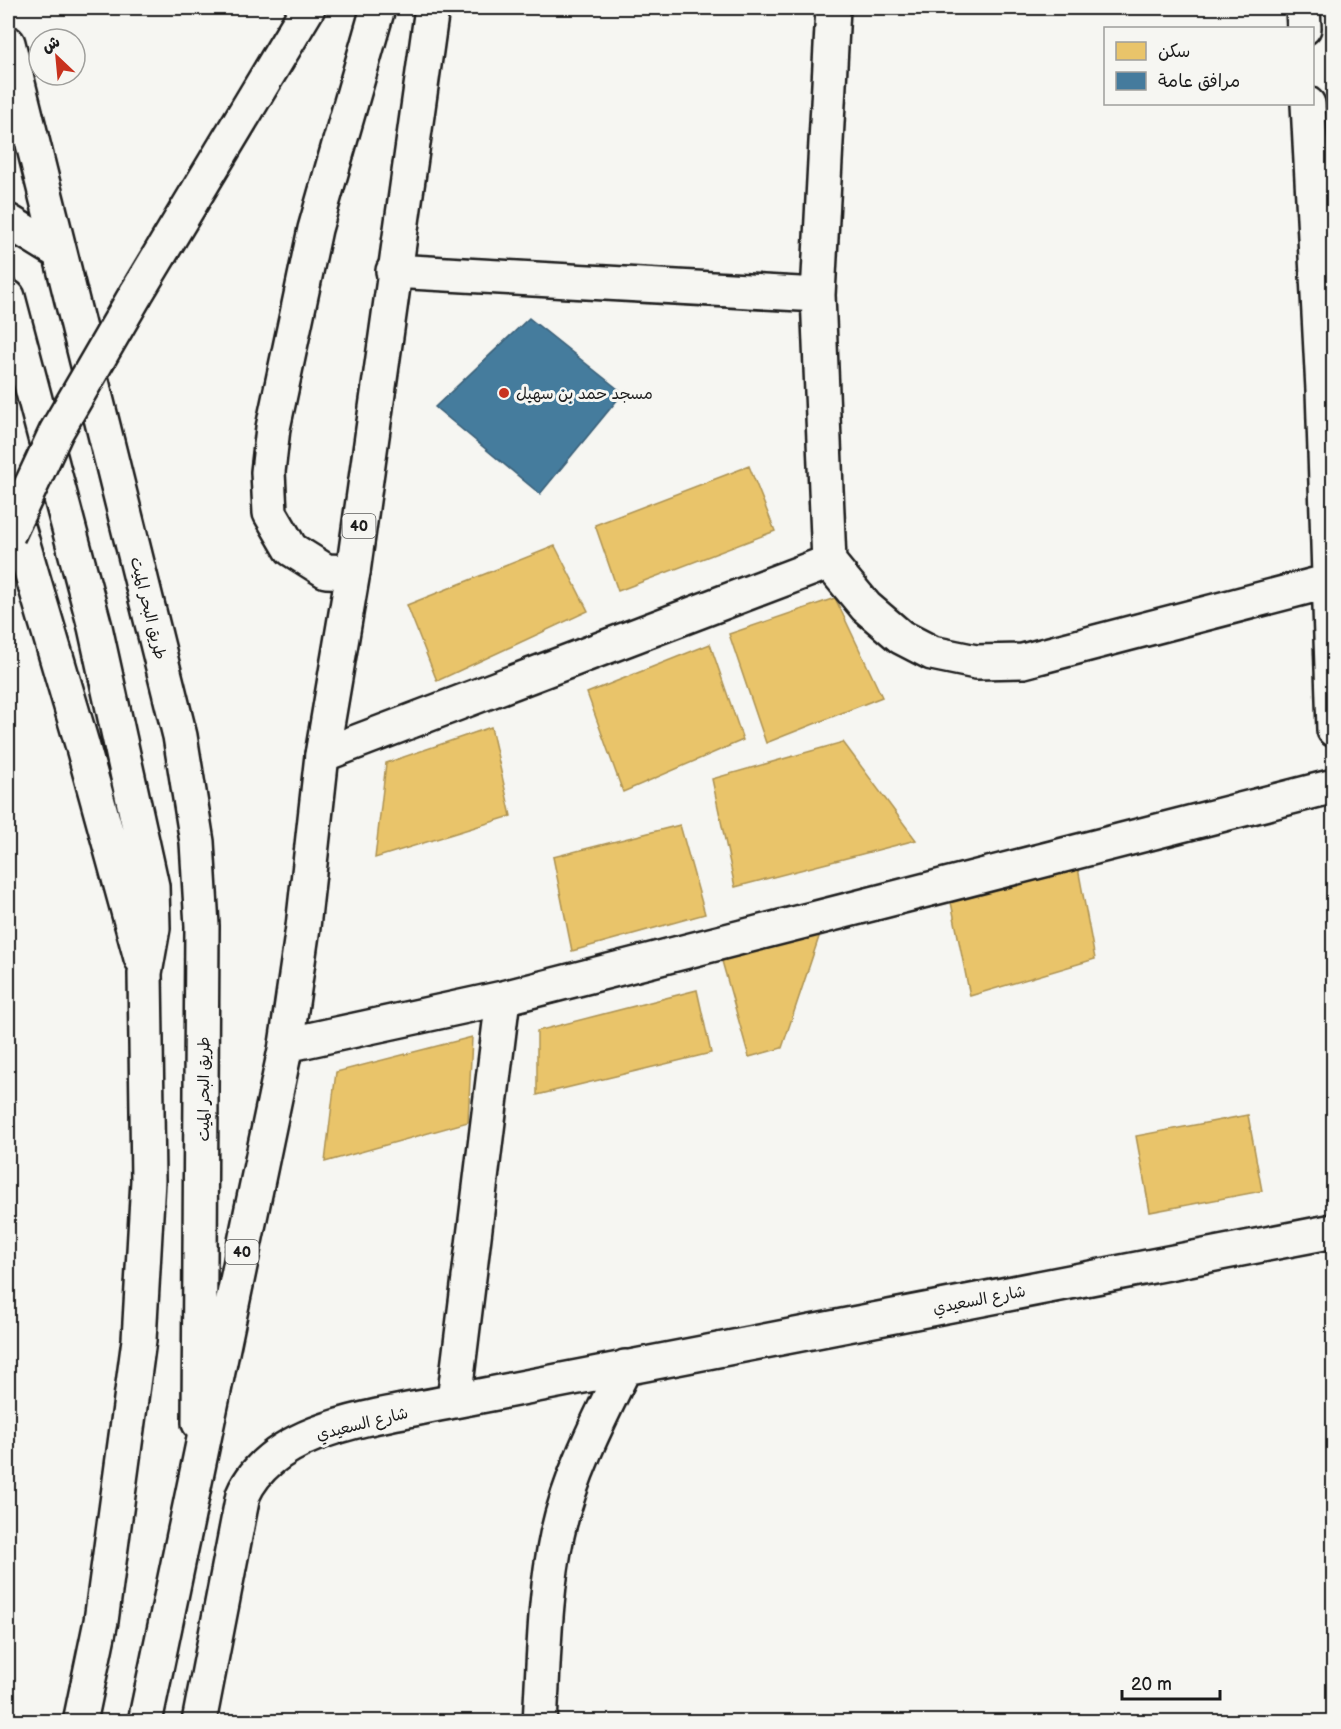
<svg xmlns="http://www.w3.org/2000/svg" width="1341" height="1729" font-family="'Balsamiq Sans','Playpen Sans Arabic',sans-serif">
  <style>
    .homes { fill: #e9c46a; stroke: #ac9253; stroke-width: 1.5 }
    .public { fill: #457b9d; stroke: #395e76; stroke-width: 1.5 }
    .lines { fill: none; stroke-linecap: round; stroke-linejoin: round }
    .minor-casing { stroke: #1c1c1c; stroke-width: 38 }
    .major-casing { stroke: #1c1c1c; stroke-width: 38 }
    .highway-casing { stroke: #1c1c1c; stroke-width: 38 }
    .minor { stroke: #f6f6f2; stroke-width: 33 }
    .major { stroke: #f6f6f2; stroke-width: 33 }
    .highway { stroke: #f6f6f2; stroke-width: 33 }
    .highway-bridge-casing { stroke: #1c1c1c; stroke-width: 38; stroke-linecap: butt }
    .highway-bridge { stroke: #f6f6f2; stroke-width: 33 }
    .poi-dot { fill: #c8321e; stroke: #f6f6f2; stroke-width: 2 }
    .labels { text-anchor: middle; stroke-width: 6; stroke-linejoin: round; paint-order: stroke }
    .shield { fill: #f6f6f2; stroke: #5d5d5c; stroke-width: 1.5 }
    .shield-label { font-size: 15px; font-weight: bold; fill: #1c1c1c }
    .poi-label { font-size: 16px; fill: #1c1c1c; stroke: #f6f6f2; text-anchor: start }
    .street-label { font-size: 16px; fill: #1c1c1c; stroke: #f6f6f2 }
  </style>
  <rect width="100%" height="100%" fill="#f6f6f2"/>
  <filter id="ink" filterUnits="userSpaceOnUse"><feTurbulence type="fractalNoise" baseFrequency=".0167" numOctaves="2"/><feDisplacementMap in="SourceGraphic" scale="12" xChannelSelector="R" yChannelSelector="G"/><feConvolveMatrix kernelMatrix="1 2 1 2 8 2 1 2 1" color-interpolation-filters="sRGB"/></filter>
  <g filter="url(#ink)">
    <path class="homes" d="M749,466l26,65 -157,60 -23,-66z
      M555,546l33,65 -151,70 -30,-76z
      M835,598l47,99 -116,46 -37,-109z
      M710,644l33,96 -120,52 -36,-99z
      M491,727l20,89 -136,42 11,-95z
      M843,742l73,98 -181,47 -23,-108z
      M680,825l25,89 -133,37 -19,-94z
      M1078,868l17,91 -125,37 -19,-94z
      M823,925l-41,123 -33,9 -29,-103z
      M697,990l14,63 -174,42v-64z
      M472,1037l-4,85 -143,40 11,-90z
      M1248,1115l14,76 -112,21 -14,-76z"/>
    <path class="public" d="M529,318l94,75 -83,101 -105,-87z"/>
    <g class="lines">
      <defs>
        <path id="minor" d="M833,8l-15,287 11,267 37,45 35,30 31,16 44,9 47,-1 307,-80
          M1303,8l1,20
          M1308,104l15,286 11,340
          M393,271l425,24
          M353,572l-27,-1 -35,-22 -21,-36 -2,-41 5,-44 42,-199 63,-221
          M322,755l507,-193
          M286,1045l217,-47 831,-212
          M454,1401l49,-403
          M199,1722l44,-227c31,-71 144,-79 211,-94l880,-170
          M540,1722c4,-63 4,-125 17,-187 13,-59 41,-114 68,-168"/>
        <path id="major" d="M8,43l172,693 17,106 5,84 -3,497
          M8,221l49,30
          M8,297l87,330 57,259 1,42 -8,45 3,207 -9,160 -38,281 -21,101
          M8,493l74,251 59,214"/>
        <path id="highway" d="M136,294l172,-286
          M145,1722l141,-677 17,-118 19,-172 31,-183 79,-564"/>
      </defs>
      <use href="#minor" class="minor-casing"/>
      <use href="#major" class="major-casing"/>
      <use href="#highway" class="highway-casing"/>
      <use href="#minor" class="minor"/>
      <use href="#major" class="major"/>
      <use href="#highway" class="highway"/>
      <defs>
        <path id="highway-bridge" d="M8,535l48,-103 80,-138"/>
      </defs>
      <use href="#highway-bridge" class="highway-bridge-casing"/>
      <use href="#highway-bridge" class="highway-bridge"/>
    </g>
  </g>
  <circle class="poi-dot" cx="504" cy="393" r="6"/>
  <g class="labels">
    <g class="shield">
      <rect x="342.5" y="514" width="33" height="24" rx="4.5"/>
      <rect x="225.5" y="1240" width="33" height="24" rx="4.5"/>
    </g>
    <g class="shield-label">
      <text x="359" y="531">40</text>
      <text x="242" y="1257">40</text>
    </g>
    <g class="poi-label">
      <text x="516" y="399">مسجد حمد بن سهيل</text>
    </g>
    <g class="street-label">
      <text transform="translate(149 608) rotate(76)" y="6">طريق البحر الميت</text>
      <text transform="translate(203 1089) rotate(-90)" y="6">طريق البحر الميت</text>
      <text transform="translate(979 1299) rotate(-11)" y="6">شارع السعيدي</text>
      <text transform="translate(362 1423) rotate(-14)" y="6">شارع السعيدي</text>
    </g>
  </g>
  <rect width="1341" height="1729" fill="none" stroke="#f6f6f2" stroke-width="30"/>
  <rect x="15" y="15" width="1311" height="1699" fill="none" stroke="#1c1c1c" stroke-width="2" filter="url(#ink)"/>
  <rect x="1104" y="27" width="210" height="78" fill="#f6f6f2" stroke="#9f9f9c" stroke-width="1.5"/>
  <rect x="1116" y="42" width="30" height="18" fill="#e9c46a" stroke="#9f9f9c" stroke-width="1.5"/>
  <text x="1158" y="57" font-size="18" fill="#1c1c1c">سكن</text>
  <rect x="1116" y="72" width="30" height="18" fill="#457b9d" stroke="#9f9f9c" stroke-width="1.5"/>
  <text x="1158" y="87" font-size="18" fill="#1c1c1c">مرافق عامة</text>
  <g transform="translate(57 57) rotate(334)"><circle r="28" fill="#f6f6f2" stroke="#9f9f9c" stroke-width="1.5"/>
  <path d="M0-4.5L10 22L0 15L-10 22Z" fill="#c8321e"/>
  <text y="-9" font-size="16" font-weight="bold" text-anchor="middle" fill="#1c1c1c">ش</text>
  </g>
  <path d="M1122 1690v9h98v-9" fill="none" stroke="#1c1c1c" stroke-width="3"/>
  <text x="1131" y="1690" font-size="18" fill="#1c1c1c" stroke="#f6f6f2" stroke-width="4.5" paint-order="stroke">20 m</text>
</svg>
